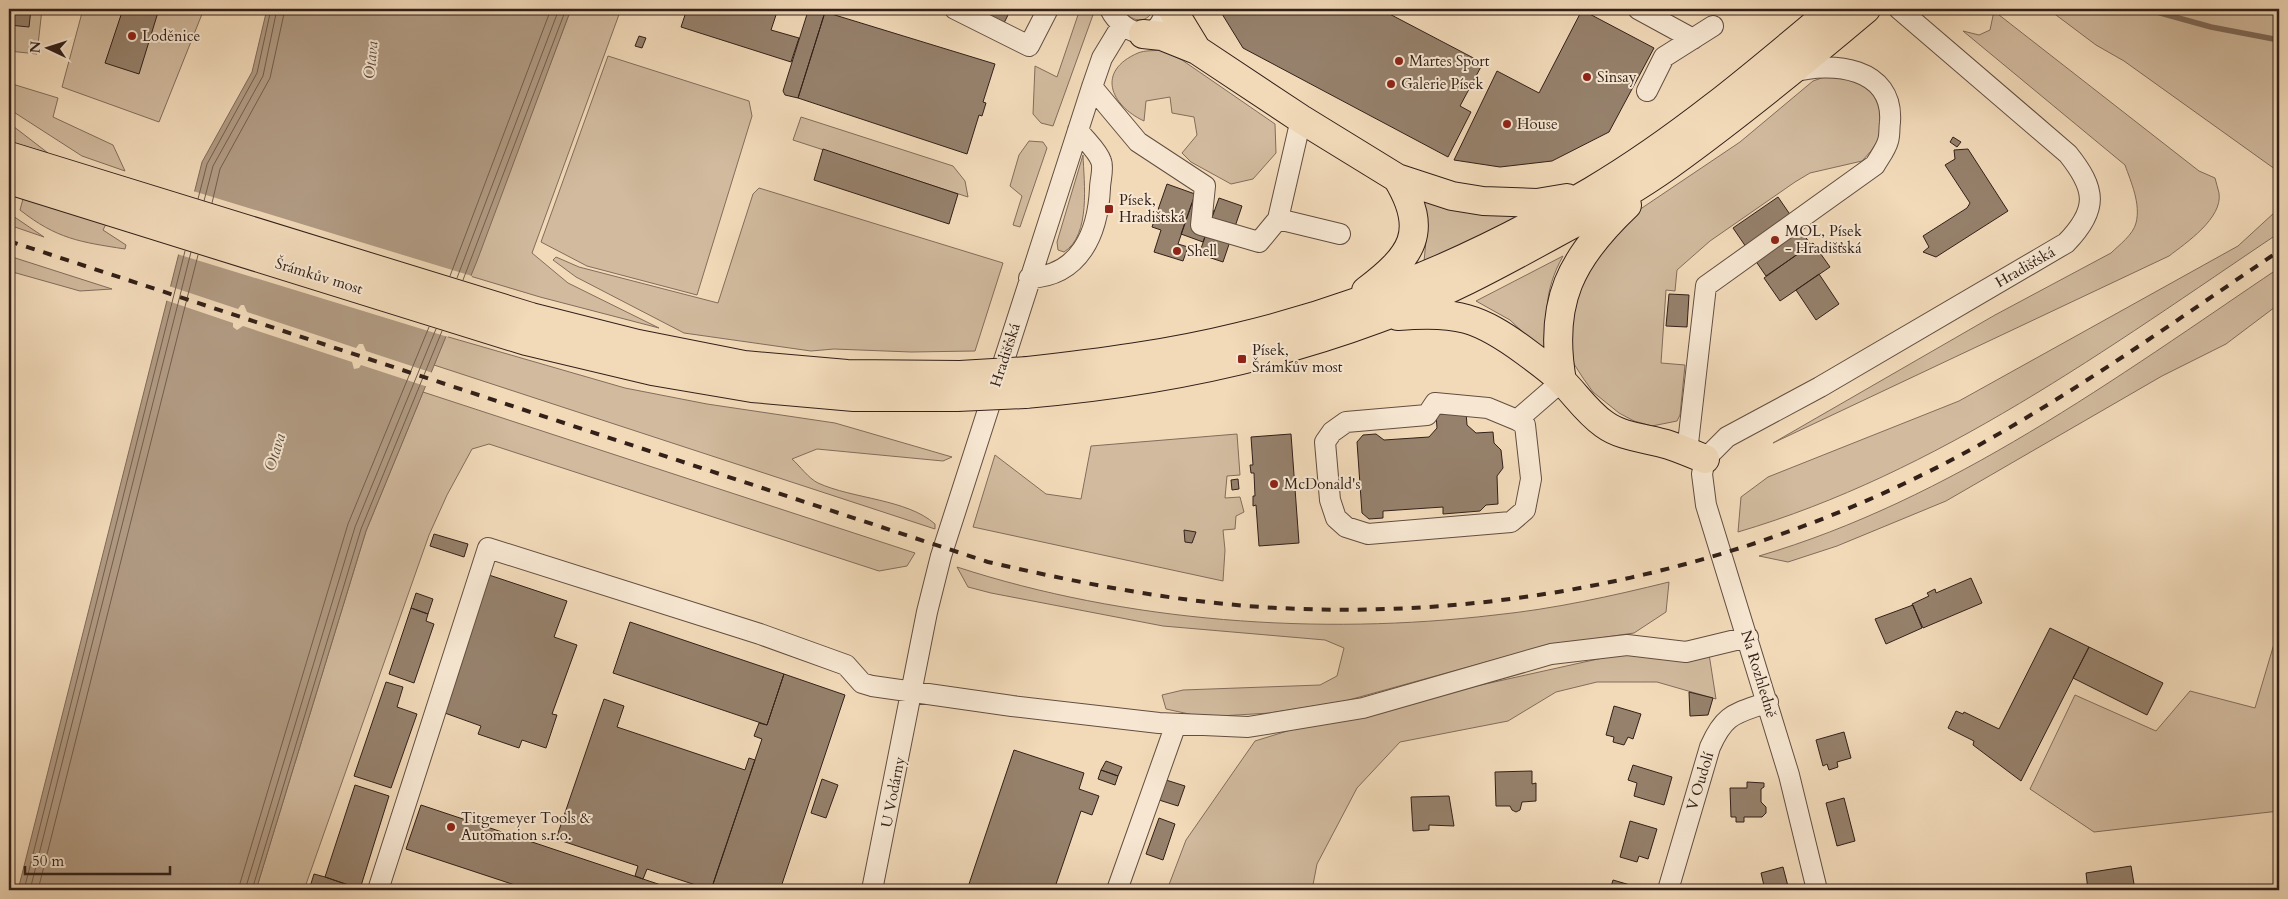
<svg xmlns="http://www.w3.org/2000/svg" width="2288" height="899" font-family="Cardo,serif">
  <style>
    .green { fill: #d1ba9e; stroke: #826d5c }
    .water { fill: #b19b83; stroke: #7e6a59 }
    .pier { fill: #f2dab9 }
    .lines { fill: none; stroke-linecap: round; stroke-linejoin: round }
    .shore { stroke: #725e4e; stroke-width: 1 }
    .stream { stroke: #7e6a59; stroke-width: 5.5 }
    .building { fill: #96816c; stroke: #322019 }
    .minor-casing { stroke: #624e41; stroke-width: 22 }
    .highway-casing { stroke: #322019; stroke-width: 30 }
    .minor { stroke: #f7e7d2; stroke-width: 20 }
    .highway { stroke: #f2dab9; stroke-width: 28 }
    .rail { stroke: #322019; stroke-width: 4; stroke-dasharray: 9 9; stroke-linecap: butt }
    .highway-bridge-casing { stroke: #322019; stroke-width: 30; stroke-linecap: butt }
    .highway-bridge { stroke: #f2dab9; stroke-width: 28 }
    .poi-dot { fill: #8f2418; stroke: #f7e7d2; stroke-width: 2 }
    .labels { text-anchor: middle; stroke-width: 4; stroke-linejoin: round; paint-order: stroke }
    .poi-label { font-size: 15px; fill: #322019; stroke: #f7e7d2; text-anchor: start }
    .street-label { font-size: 15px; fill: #322019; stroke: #f7e7d2 }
    .water-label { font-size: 16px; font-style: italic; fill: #5e4b3e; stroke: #f7e7d2 }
  </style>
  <rect width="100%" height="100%" fill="#f2dab9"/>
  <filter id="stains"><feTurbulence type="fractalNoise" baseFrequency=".004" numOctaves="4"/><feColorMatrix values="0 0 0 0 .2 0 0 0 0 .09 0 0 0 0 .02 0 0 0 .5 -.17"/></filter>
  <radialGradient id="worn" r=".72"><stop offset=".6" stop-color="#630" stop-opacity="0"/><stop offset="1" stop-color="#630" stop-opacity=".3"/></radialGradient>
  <path class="green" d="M9,9h33l-5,45 -28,-3z
    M83,9h121l-45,113 -97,-35z
    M571,9h50l-89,244 36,30 91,45 -119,-31 -70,-21z
    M1080,9h13l1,3 -41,114 -12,-3 -8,-9 2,-48 22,11z
    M1121,9h33c-8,17 -23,12 -33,0z
    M2048,9h196l35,4v159l-155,-111 -28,-16z
    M1994,11l205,160 16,7c1,5 3,10 4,15 4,25 -33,50 -50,63l-396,187 222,-128 116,-62c8,-8 22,-18 25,-30 5,-19 -5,-41 -11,-58l-162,-134 16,4 11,-5z
    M1162,50l20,10 93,64 1,29 -23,26 -22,5 -40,-22 -9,-9 15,-18 -3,-18 -22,-4 -2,-16 -24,4 -2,20c-34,-16 -48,-50 -6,-68 7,-3 17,-2 24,-3z
    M608,56l141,45 3,15 -55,179 -110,-29 -46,-24z
    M1830,75l31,8 11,8 9,13v32l-10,15 -9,10 -52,12 -15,9 -85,59 -33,29 -2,21 -9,-1 -5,73 24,2 -5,50 -3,6 -25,5 -18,-5 -15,-8 -26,-21 -10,-14 -9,-14 -6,-23 13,-63 52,-64 107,-72 73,-61z
    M9,83l49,15 -5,19 60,28 12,26 -43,-15 -73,-47z
    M801,117l152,49 12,15 3,16 -175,-57z
    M9,123l39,30 -39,-11z
    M1029,141l14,1 4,6 -27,79 -7,-2 9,-29 -12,-10 9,-31z
    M1083,155c1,28 8,80 -19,97l-6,-2 -1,-8z
    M759,188l244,75 -28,88 -64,1 -77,-3 -23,2 -127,-18 -108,-56 -23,-17 3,-3 23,10 139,36 35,-109z
    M1419,193l110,19 -105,50 2,-22z
    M23,199l83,25 -3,6 23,15 -1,4c-45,-7 -68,-10 -105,-39z
    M2279,203v30c-171,115 -341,240 -541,299l3,-35 27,-20 191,-76 279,-155 37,-34z
    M9,209l4,7 31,21 -35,-12z
    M9,256l103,33 -32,2 -71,-20z
    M1563,256c-20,36 -18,63 -13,102l-40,-38 -34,-19z
    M2279,268v36l-53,40 -64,32 -216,125 -109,45 -49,16 -29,-6c191,-56 357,-178 520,-288z
    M445,336l180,52 82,16 128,19 117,34 -9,4 -126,-12 -25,10c8,7 16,19 26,24 35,16 89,16 117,41v5l-501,-164z
    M423,392l492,161 -8,13 -28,5 -390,-127 -17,5 -25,46 -18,40 -125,355h-48l110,-359z
    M1237,434l3,41 -13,1 -2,22 15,-1 4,15 -8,4 -1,13 -12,1 2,20 -2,31 -250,-54 22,-72 51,39 35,5 10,-53z
    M957,567c169,55 362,69 538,48 59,-6 117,-19 174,-33l-3,30 -32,21 -90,13 -199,55 -75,12 -67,4 -37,-8 -4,-14 21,-5 137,-5 17,-9 7,-28 -19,-8 -162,-14 -172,-33 -23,-6z
    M2279,627v184l-185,21 -64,-43 45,-94 81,36 34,-40 65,17z
    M1625,653l84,1 7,45 -59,-17h-60l-41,10 -48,29 -108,21 -43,46 -40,76 -5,26h-145l19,-50 69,-99 68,-21z"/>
  <path class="water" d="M267,9h304l-94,252 -111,270 -110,359h-238l184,-728 50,-90z"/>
  <path class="pier" d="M193,191l279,85 -24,61 -271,-83z
    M169,286l69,23 3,-4h3l3,7 109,36 3,-4h4l3,7 67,22 -5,14 -67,-22 -2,3 -5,1 -2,-7 -109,-36 -6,4 -4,-3v-4l-68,-23z"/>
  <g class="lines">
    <path class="shore" d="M198,199l9,-35 50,-91 14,-64
      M204,201l9,-35 50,-90 14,-67
      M212,203l8,-34 50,-91 15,-69
      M450,276l101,-267
      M457,278l102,-269
      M463,280l103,-271
      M24,890l161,-639
      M30,890l161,-638
      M38,890l160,-635
      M238,890l110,-366 81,-197
      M245,890l110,-363 81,-198
      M252,890l109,-361 81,-198"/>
    <path class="stream" d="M2146,9l65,18 68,13"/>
  </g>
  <path class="building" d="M9,9h22l-2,18 -20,-2z
    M123,9h36l-20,65 -34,-11z
    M687,9h91l-7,21 28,8 -8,24 -110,-35z
    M811,9l14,3 -27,86 -13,-3 -2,-4 25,-80z
    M975,9h36l-7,14z
    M1219,9h161l103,54 -23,43 11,6 -23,45 -205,-109z
    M1582,10l72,38 -45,84 -57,29 -52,6 -46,-7 43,-89 42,22z
    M825,12l170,52 -12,38 3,1 -4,13 -3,-1 -12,39 -169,-56z
    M639,36l7,2 -4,10 -7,-2z
    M1953,137l8,5 -4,5 -7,-5z
    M823,149l135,45 -9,30 -135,-44z
    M1968,149l40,62 -72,46 -13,-5 6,-5 -6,-11 44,-28 3,-5 -25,-38 10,-6 -1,-9z
    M1167,184l28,10 -17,50 10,3 -5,14 -29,-9 7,-22 -9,-3z
    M1778,197l33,48 -45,31 -33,-48z
    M1219,198l23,8 -19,56 -24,-8z
    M1192,203l22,8 -11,31 -22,-8z
    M1813,243l17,24 -50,34 -16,-23z
    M1819,274l20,30 -23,16 -20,-30z
    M1669,294l20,1 -2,32 -21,-1z
    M1466,412l1,13 9,8 17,-1 1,11 7,7 2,18 -6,8 1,28 -12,1 -6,6 -37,3v-7l-60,4v7l-14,1 -7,-6 -5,-71 6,-7 13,-1 8,6 45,-3 8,-9 -1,-14z
    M1291,434l8,109 -40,3 -3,-41 -3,1v-10h2l-1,-23h-3l-1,-8h3l-2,-28z
    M1238,479l1,10 -7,1 -1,-10z
    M1184,530l12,2 -4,11 -7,-1z
    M434,534l34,10 -4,13 -34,-11z
    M489,575l78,26 -13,36 23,8 -25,69 5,1 -11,33 -24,-8 -3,8 -41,-14 3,-8 -39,-14z
    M1971,578l11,25 -59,25 -11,-24 17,-8 -2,-3 8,-4 1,4z
    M416,593l17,6 -5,15 -17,-6z
    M1913,605l9,23 -36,16 -11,-25z
    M411,608l17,6 -2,7 8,3 -20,59 -25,-9z
    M630,622l154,52 -17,51 -154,-52z
    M2050,628l39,19 -68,134 -48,-36 1,-4 -26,-13 8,-17 7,3 1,-2 35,17z
    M2089,647l74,36 -16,32 -74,-37z
    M784,674l61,21 -65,195h-69l51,-151 -8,-3 5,-13 8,2z
    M386,682l17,5 -6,20 20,7 -26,74 -37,-12z
    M1689,692l24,6 -5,17 -18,1z
    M604,699l20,7 -7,21 128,43 4,-12 6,2 -44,130 -64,-21 -4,10 -8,-3 3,-10 -82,-27z
    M1614,706l27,8 -8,25 -5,-2 -4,8 -11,-3 1,-5 -8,-2z
    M1844,732l7,26 -14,4 1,5 -9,3 -2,-6 -4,2 -7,-26z
    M1014,750l70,23 -5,16 20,7 -7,19 -11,-4 -27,79h-87z
    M1106,761l16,6 -4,9 -17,-6z
    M1633,765l39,12 -8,28 -30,-9 3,-13 -9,-3z
    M1101,770l17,6 -3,9 -17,-6z
    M1532,771v13l4,-1v18l-14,1 -2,8 -4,2 -4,-2 -2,-4h-14l-1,-34z
    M822,779l16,6 -12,33 -15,-5z
    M1166,780l19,6 -7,20 -19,-6z
    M1747,782l17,1v4l-3,2v13l5,5v6l-4,4h-18v5h-8v-5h-5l-1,-29h17z
    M355,785l34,11 -29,93 -35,-12z
    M1449,796l5,30 -25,-1v5l-16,1 -2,-34z
    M1844,798l11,43 -18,5 -11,-43z
    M421,805l243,81 -2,4h-132l-124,-41z
    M1159,818l16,6 -12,36 -17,-6z
    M1630,821l27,8 -9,30 -9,-3 -2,6 -17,-5z
    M2131,866l4,24h-47l-2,-17z
    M1783,867l6,23h-24l-4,-17z
    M314,874l11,3 35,12 -51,1z
    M1613,880l17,5 -2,5h-18z"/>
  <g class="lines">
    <defs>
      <path id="minor" d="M955,9l74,37 19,-37
        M1110,9c13,26 50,38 55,0
        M1638,9l55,30
        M1092,87l46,55 67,44 -4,39 58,17 19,-23 23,-100
        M1647,91l17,-34 49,-31
        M1278,219l62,15
        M1029,278c51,-2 69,-45 71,-90 0,-7 4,-20 1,-27 -3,-10 -17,-22 -23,-31
        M1517,420l8,5 6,54 -6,31 -14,12 -143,12 -22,-7 -10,-9 -6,-18 -5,-58 7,-10 14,-10 81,-7 8,-12 53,5 29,12 45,-39
        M1687,452l19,-166 169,-121c4,-7 11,-16 13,-24 2,-6 1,-13 2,-19 4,-55 -58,-61 -98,-50
        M378,890l110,-342 272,86 86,31 16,18 10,3 140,20 147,17 89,4 115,-19 188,-54 76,-9 59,7 62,-15
        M872,890l55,-278 14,-56 151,-469 10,-29 20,-33
        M1117,890l59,-166
        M1668,890l42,-143c15,-34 25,-33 58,-45
        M1817,890l-28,-115 -83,-270 -4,-31 3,-15 22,-22 93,-50 246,-144c33,-34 30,-54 2,-89l-169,-145"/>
      <path id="highway" d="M1172,9l25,41
        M1143,34l19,2 35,14 104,69 96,59 55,18 31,5 54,2 30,-5
        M9,156l522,161 107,27 106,21 103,9 113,1
        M9,180l517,161 126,30 100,17 102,9h103
        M1366,291c46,-35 64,-59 31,-113
        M1398,316c59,-5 81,1 128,36 12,9 25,18 36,29 14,14 25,31 42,43 19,14 44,14 65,21 12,4 24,9 36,14
        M1028,371c71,-8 141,-17 210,-34 124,-29 244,-81 354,-146 86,-51 164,-117 241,-182
        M1562,381c-14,-79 9,-123 65,-176
        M1025,394c119,-10 239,-33 352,-75 62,-22 121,-54 179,-86 39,-21 78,-43 113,-68 68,-49 133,-102 197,-156"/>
    </defs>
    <use href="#minor" class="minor-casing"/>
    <use href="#highway" class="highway-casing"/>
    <use href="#minor" class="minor"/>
    <use href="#highway" class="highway"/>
    <path class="rail" d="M9,241l979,321c105,24 208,44 315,47 237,8 479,-52 685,-169 101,-57 196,-125 291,-189"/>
    <defs>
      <path id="highway-bridge" d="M960,375l68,-4
        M957,397l68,-3"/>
    </defs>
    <use href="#highway-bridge" class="highway-bridge-casing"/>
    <use href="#highway-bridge" class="highway-bridge"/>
  </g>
  <g class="poi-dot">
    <circle cx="132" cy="36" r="5"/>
    <circle cx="1399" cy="61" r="5"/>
    <circle cx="1587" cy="77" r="5"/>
    <circle cx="1391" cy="84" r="5"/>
    <circle cx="1507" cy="124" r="5"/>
    <rect x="1104" y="204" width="10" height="10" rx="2.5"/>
    <circle cx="1775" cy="240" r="5"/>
    <circle cx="1177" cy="251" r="5"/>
    <rect x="1237" y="354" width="10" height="10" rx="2.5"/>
    <circle cx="1274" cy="484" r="5"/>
    <circle cx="451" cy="827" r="5"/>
  </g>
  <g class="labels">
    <g class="poi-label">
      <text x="142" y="41">Loděnice</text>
      <text x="1409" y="66">Martes Sport</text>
      <text x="1597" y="82">Sinsay</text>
      <text x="1401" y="89">Galerie Písek</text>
      <text x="1517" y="129">House</text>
      <text x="1119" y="205">Písek,<tspan x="1119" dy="17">Hradištská</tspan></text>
      <text x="1785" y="236">MOL, Písek<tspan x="1785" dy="17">- Hradišťská</tspan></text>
      <text x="1187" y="256">Shell</text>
      <text x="1252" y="355">Písek,<tspan x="1252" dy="17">Šrámkův most</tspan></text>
      <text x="1284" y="489">McDonald's</text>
      <text x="461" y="823">Titgemeyer Tools &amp;<tspan x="461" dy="17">Automation s.r.o.</tspan></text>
    </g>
    <g class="street-label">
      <text transform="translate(2025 267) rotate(-30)" y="5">Hradišťská</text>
      <text transform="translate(319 276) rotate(17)" y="5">Šrámkův most</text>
      <text transform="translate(1005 355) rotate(-72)" y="5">Hradišťská</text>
      <text transform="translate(1759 674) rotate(73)" y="5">Na Rozhledně</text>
      <text transform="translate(1700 781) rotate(-73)" y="5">V Oudolí</text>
      <text transform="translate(893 792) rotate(-79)" y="5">U Vodárny</text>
    </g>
    <g class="water-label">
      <text transform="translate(370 60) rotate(-85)" y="6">Otava</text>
      <text transform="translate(274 452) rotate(-73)" y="6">Otava</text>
    </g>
  </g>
  <rect width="2288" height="899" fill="none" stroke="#f2dab9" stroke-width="30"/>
  <rect x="10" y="10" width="2268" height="879" fill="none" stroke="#322019" stroke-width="2.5"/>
  <rect x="15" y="15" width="2258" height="869" fill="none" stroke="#322019"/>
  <g transform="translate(48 48) rotate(274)" stroke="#f7e7d2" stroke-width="4" paint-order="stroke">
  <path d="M0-4L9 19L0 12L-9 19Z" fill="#322019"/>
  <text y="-8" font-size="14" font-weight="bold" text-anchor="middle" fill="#322019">N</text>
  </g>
  <path d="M25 866v8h145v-8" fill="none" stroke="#322019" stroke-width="2.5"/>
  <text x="32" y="866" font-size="15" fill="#322019" stroke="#f7e7d2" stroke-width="4" paint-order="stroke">50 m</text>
  <rect width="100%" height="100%" filter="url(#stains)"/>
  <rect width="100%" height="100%" fill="url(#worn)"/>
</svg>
